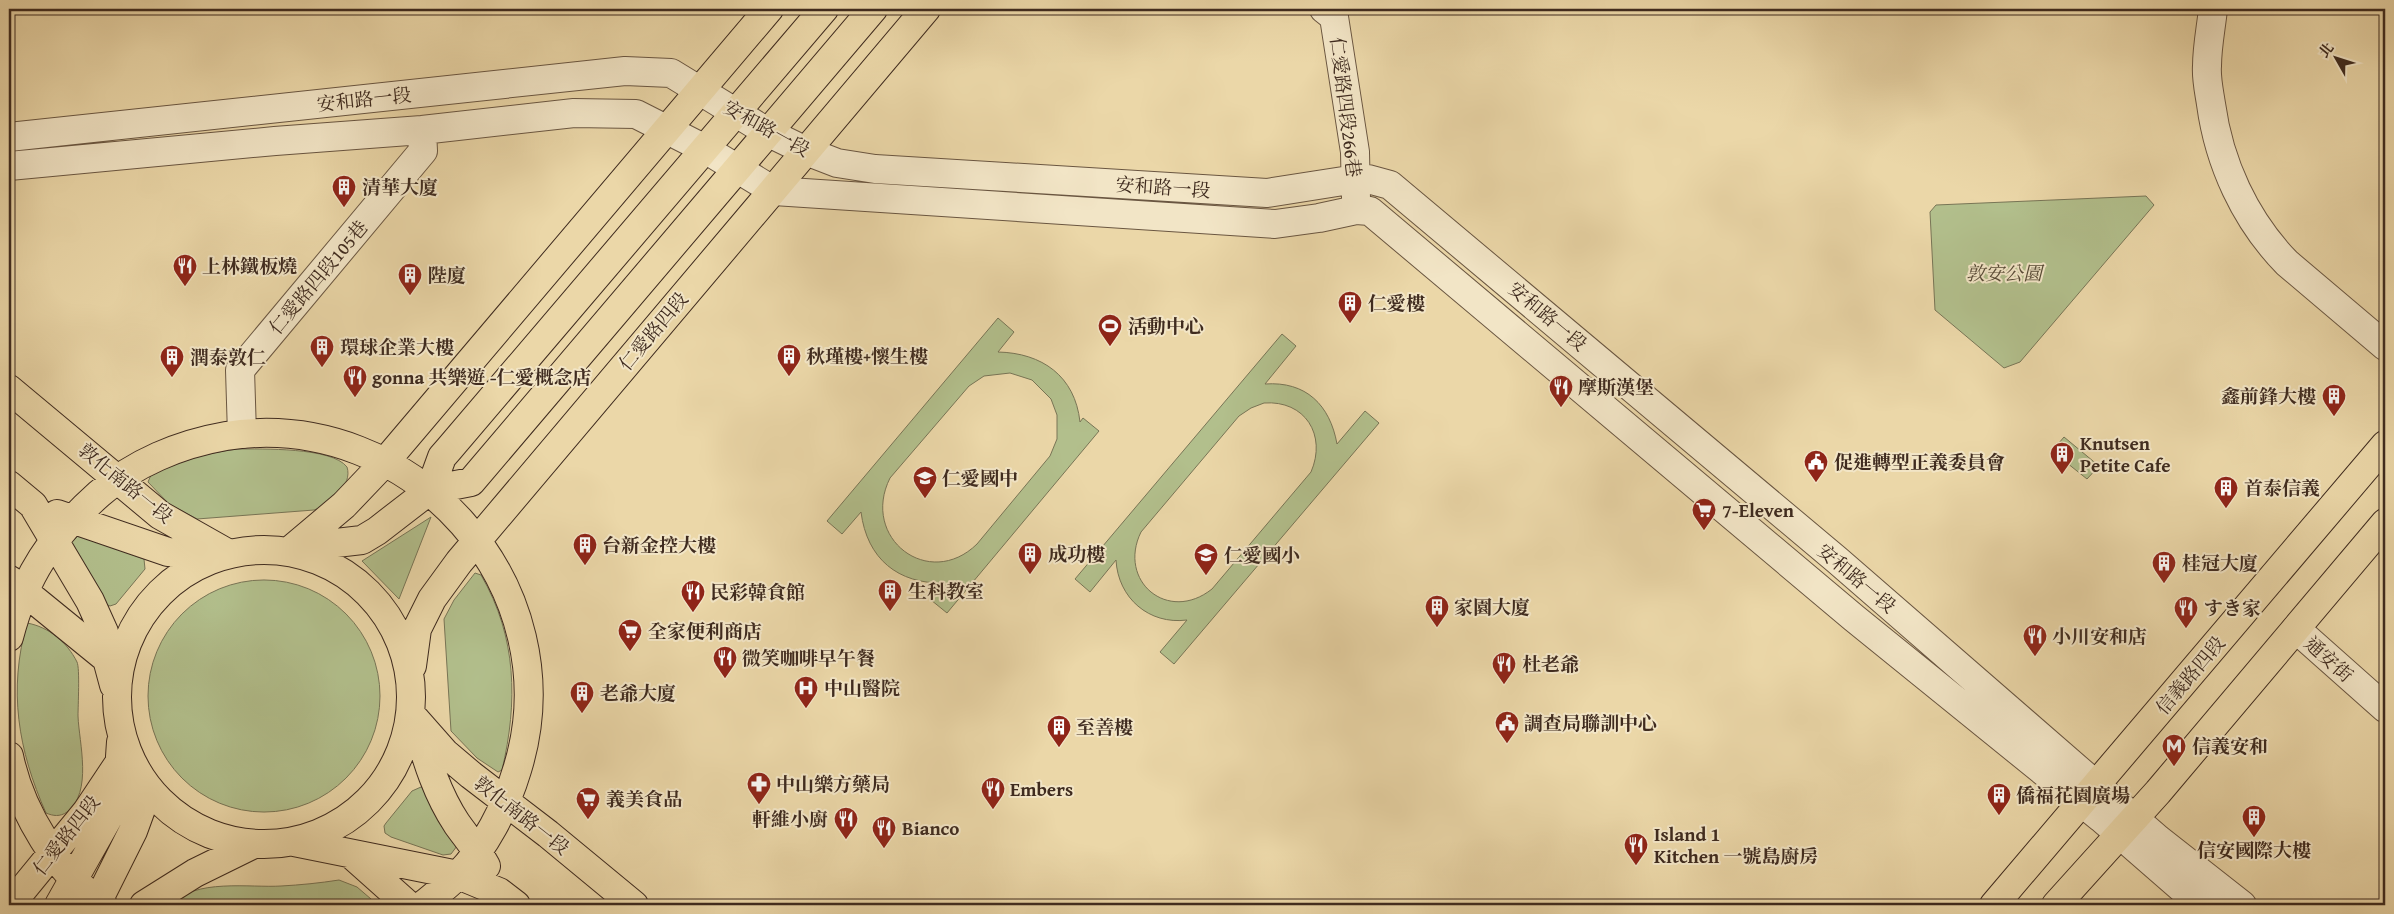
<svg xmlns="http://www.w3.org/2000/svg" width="2394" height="914" font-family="'Gentium Book Plus','Noto Serif TC','Noto Serif JP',serif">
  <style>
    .green { fill: #b2bf8c; stroke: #787556; fill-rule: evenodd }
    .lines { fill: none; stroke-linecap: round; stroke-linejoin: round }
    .minor-casing { stroke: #6a5641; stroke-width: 30 }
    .major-casing { stroke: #3f2b1f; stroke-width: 30 }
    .minor { stroke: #f2e5c6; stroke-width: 28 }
    .major { stroke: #ebd7a8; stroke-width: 28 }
    .labels { text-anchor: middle; stroke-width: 4; stroke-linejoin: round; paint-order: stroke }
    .street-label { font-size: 19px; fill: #3f2b1f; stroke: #f2e5c6 }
    .poi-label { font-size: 19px; font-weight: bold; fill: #3f2b1f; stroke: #f2e5c6; text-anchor: start }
    .park-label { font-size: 19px; font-style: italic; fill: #564935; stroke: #f2e5c6 }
  </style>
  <rect width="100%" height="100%" fill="#ebd7a8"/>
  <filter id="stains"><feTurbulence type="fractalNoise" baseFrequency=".004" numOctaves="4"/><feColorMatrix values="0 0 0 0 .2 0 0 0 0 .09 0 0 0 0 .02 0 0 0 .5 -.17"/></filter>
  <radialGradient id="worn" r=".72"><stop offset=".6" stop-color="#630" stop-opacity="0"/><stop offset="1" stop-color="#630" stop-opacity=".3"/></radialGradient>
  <path class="green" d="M2146,196l8,9 -134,157 -16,6 -69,-58 -5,-98 6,-7z
    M998,318l16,14 -16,20c44,1 77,24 82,70l3,-4 16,13 -152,182 -16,-13 13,-17c-46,1 -77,-24 -83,-71l-19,22 -15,-13zM1010,373l22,7 19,19 6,16v24l-7,17 -73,88c-48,47 -117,-6 -87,-66l79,-92 15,-10z
    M1282,334l14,12 -31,38c41,-3 65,21 72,60l28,-33 14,12 -205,241 -14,-12 27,-32c-38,5 -69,-22 -71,-60l-26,32 -15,-13zM1264,403c41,-3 63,32 47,69l-99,117c-44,35 -95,-8 -71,-57l98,-116 12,-8z
    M2064,437l35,29 -12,13 -35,-28z
    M237,449c24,0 95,-2 110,18 6,18 -17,38 -33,43l-117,9 -28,-15 -21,-22 3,-7c28,-14 55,-22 86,-26z
    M431,517l-32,82 -37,-38z
    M79,535l65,24 1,10 -29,35 -6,2 -5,-2 -34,-61z
    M475,573l6,2c36,62 37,127 21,195l-4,2 -21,-14 -26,-27 -7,-112 10,-19z
    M148 696a116 116 0 1 1 232 0a116 116 0 1 1-232 0Z
    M27,623c22,4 40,19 50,39 3,6 1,44 1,54 1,27 15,76 -11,96 -7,5 -14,4 -21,1 -28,-63 -38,-123 -19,-190z
    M421,787l4,2 32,57 -6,8 -8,1 -52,-18 -6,-4 -1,-7 2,-3 26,-32z
    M339,880l18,7 21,18h-205c19,-27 79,-17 108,-19 19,-1 39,-3 58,-6z"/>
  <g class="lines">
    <defs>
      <path id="minor" d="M1324,9l10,8 21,135 1,47
        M2213,9c-2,19 -6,38 -6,57 -1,12 2,25 4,38 8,59 34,116 76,159l98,83
        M9,137l616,-66 46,2 98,60 37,18 31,12 38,6 392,24 89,-14h12l22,6 447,375 321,279 84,66
        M9,166l266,-25 147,-11 152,-17 62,1 69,35 69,42 501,33 44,-6 37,-8 14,1 484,407 247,200 100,87
        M242,434l-2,-64 183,-219 -1,-21
        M2296,629l89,79"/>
      <path id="major" d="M9,389l151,126 69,39
        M9,485l24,20 57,96 14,31 3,27 7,26
        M430,490l41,-8 402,-473
        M57,514l111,38 52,2
        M293,548l69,-8 15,-9 53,-41 12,-33 7,-8 375,-440
        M293,548l51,-43 41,-43 384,-453
        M117 697a147 147 0 1 1 294 0a147 147 0 1 1-294 0Z
        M10,580l97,79
        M9,637c16,-62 42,-100 90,-143 35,-31 81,-50 127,-58 187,-29 348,152 291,334 -11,37 -32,78 -59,105 -11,11 -23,20 -35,30
        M412,666l5,-37 15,-30 27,-37 467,-553
        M415,719l30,34 26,22 77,59 86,71
        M417,726c10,35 20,68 40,98 10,14 21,27 29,42
        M9,756c11,54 49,117 94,149
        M294,842l164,33 41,17 17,13
        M352,855l56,50
        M10,905l77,-94 30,-45
        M59,905l53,-94 6,-25 3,-44
        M96,905l37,-74 8,-22 3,-26
        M144,905l51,-32 59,-29
        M1994,905l391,-460
        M2056,905l102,-113 227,-269"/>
    </defs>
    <use href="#minor" class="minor-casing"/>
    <use href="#major" class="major-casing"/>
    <use href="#minor" class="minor"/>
    <use href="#major" class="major"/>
  </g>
  <defs>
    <symbol id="building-pin" viewBox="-11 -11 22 30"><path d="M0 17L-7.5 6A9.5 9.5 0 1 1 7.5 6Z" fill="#8f2418" stroke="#f2e5c6"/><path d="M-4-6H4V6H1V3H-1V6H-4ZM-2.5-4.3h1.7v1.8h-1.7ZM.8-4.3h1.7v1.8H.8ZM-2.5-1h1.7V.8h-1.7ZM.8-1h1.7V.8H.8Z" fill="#fff"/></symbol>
    <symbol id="restaurant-pin" viewBox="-11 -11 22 30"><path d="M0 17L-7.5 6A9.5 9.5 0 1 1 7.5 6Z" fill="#8f2418" stroke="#f2e5c6"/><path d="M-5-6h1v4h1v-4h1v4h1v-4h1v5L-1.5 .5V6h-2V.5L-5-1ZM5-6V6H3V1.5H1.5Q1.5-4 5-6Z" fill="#fff"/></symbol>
    <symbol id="stadium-pin" viewBox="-11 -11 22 30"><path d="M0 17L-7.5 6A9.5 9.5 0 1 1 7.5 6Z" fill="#8f2418" stroke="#f2e5c6"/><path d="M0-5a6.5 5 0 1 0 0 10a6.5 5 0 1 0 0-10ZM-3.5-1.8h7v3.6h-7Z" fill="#fff"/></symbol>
    <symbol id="civic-pin" viewBox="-11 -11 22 30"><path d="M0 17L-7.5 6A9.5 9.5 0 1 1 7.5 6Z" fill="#8f2418" stroke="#f2e5c6"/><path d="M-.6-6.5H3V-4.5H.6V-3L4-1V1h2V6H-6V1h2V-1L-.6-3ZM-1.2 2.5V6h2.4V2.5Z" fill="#fff"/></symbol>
    <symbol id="school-pin" viewBox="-11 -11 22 30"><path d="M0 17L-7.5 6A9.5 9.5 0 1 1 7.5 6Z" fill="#8f2418" stroke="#f2e5c6"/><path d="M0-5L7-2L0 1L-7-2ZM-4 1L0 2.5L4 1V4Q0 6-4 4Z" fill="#fff"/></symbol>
    <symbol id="supermarket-pin" viewBox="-11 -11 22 30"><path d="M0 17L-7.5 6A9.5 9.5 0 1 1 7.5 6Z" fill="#8f2418" stroke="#f2e5c6"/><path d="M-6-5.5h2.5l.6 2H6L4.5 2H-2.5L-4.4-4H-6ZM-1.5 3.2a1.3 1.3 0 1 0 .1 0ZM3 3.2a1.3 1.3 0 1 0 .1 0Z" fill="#fff"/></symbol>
    <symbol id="hospital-pin" viewBox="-11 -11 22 30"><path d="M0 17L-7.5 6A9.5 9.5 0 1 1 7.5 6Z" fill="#8f2418" stroke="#f2e5c6"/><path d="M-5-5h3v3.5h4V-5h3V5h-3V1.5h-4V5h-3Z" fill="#fff"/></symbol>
    <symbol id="metro-pin" viewBox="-11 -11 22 30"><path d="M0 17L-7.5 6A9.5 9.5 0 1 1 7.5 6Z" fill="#8f2418" stroke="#f2e5c6"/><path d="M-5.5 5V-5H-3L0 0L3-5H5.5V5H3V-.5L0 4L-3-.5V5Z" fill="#fff"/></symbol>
    <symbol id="pharmacy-pin" viewBox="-11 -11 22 30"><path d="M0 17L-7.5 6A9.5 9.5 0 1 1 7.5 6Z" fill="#8f2418" stroke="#f2e5c6"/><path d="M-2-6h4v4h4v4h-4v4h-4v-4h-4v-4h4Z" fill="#fff"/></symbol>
  </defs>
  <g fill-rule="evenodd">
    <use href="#building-pin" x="330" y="173" width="28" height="38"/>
    <use href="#restaurant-pin" x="171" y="252" width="28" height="38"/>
    <use href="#building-pin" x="396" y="261" width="28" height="38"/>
    <use href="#building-pin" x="1336" y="289" width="28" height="38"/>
    <use href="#stadium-pin" x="1096" y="312" width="28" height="38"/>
    <use href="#building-pin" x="308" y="333" width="28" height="38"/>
    <use href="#building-pin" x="775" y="342" width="28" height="38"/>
    <use href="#building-pin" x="158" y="343" width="28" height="38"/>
    <use href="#restaurant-pin" x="341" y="363" width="28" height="38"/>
    <use href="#restaurant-pin" x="1547" y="373" width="28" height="38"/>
    <use href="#building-pin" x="2320" y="382" width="28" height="38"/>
    <use href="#building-pin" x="2048" y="440" width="28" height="38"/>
    <use href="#civic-pin" x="1802" y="448" width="28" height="38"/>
    <use href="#school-pin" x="911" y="464" width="28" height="38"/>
    <use href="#building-pin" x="2212" y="474" width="28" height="38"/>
    <use href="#supermarket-pin" x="1690" y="496" width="28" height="38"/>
    <use href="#building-pin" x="571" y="531" width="28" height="38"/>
    <use href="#building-pin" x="1016" y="540" width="28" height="38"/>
    <use href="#school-pin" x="1192" y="541" width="28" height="38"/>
    <use href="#building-pin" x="2150" y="549" width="28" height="38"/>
    <use href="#building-pin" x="876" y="577" width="28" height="38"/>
    <use href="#restaurant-pin" x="679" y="578" width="28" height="38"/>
    <use href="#building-pin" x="1423" y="593" width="28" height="38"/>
    <use href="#restaurant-pin" x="2172" y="594" width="28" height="38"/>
    <use href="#supermarket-pin" x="616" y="617" width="28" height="38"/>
    <use href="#restaurant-pin" x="2021" y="622" width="28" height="38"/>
    <use href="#restaurant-pin" x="711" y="644" width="28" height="38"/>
    <use href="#restaurant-pin" x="1490" y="650" width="28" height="38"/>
    <use href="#hospital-pin" x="792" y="674" width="28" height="38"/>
    <use href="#building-pin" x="568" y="679" width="28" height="38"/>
    <use href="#civic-pin" x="1493" y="709" width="28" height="38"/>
    <use href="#building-pin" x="1045" y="713" width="28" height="38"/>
    <use href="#metro-pin" x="2160" y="732" width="28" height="38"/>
    <use href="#pharmacy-pin" x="745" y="770" width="28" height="38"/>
    <use href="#restaurant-pin" x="979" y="775" width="28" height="38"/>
    <use href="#building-pin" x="1985" y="781" width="28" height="38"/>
    <use href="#supermarket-pin" x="574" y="785" width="28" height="38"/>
    <use href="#building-pin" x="2240" y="803" width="28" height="38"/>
    <use href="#restaurant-pin" x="832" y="805" width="28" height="38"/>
    <use href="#restaurant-pin" x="870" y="814" width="28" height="38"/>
    <use href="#restaurant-pin" x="1622" y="831" width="28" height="38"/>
  </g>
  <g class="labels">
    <g class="street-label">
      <text transform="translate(364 99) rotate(-6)" y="7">安和路一段</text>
      <text transform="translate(1346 107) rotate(83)" y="7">仁愛路四段266巷</text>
      <text transform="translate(767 128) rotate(29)" y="7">安和路一段</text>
      <text transform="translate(1163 187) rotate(4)" y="7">安和路一段</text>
      <text transform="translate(318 277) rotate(-50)" y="7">仁愛路四段105巷</text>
      <text transform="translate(1548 316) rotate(40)" y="7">安和路一段</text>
      <text transform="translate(653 331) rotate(-50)" y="7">仁愛路四段</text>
      <text transform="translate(126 483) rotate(39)" y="7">敦化南路一段</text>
      <text transform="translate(1857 578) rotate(40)" y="7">安和路一段</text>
      <text transform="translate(2329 659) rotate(42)" y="7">通安街</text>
      <text transform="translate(2190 675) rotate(-50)" y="7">信義路四段</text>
      <text transform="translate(522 815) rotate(38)" y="7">敦化南路一段</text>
      <text transform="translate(66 835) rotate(-52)" y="7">仁愛路四段</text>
    </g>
    <g class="poi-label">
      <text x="362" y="194">清華大廈</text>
      <text x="202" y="273">上林鐵板燒</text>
      <text x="428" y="282">陛廈</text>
      <text x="1368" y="310">仁愛樓</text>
      <text x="1128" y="333">活動中心</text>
      <text x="340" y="354">環球企業大樓</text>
      <text x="806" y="363">秋瑾樓+懷生樓</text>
      <text x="190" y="364">潤泰敦仁</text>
      <text x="372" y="384">gonna 共樂遊 -仁愛概念店</text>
      <text x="1578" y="394">摩斯漢堡</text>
      <text x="2316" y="403" text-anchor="end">鑫前鋒大樓</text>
      <text x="2080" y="450">Knutsen<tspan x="2080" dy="22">Petite Cafe</tspan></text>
      <text x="1834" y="469">促進轉型正義委員會</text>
      <text x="942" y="485">仁愛國中</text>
      <text x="2244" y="495">首泰信義</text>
      <text x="1722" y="517">7-Eleven</text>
      <text x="602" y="552">台新金控大樓</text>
      <text x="1048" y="561">成功樓</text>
      <text x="1224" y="562">仁愛國小</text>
      <text x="2182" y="570">桂冠大廈</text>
      <text x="908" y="598">生科教室</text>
      <text x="710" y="599">民彩韓食館</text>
      <text x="1454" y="614">家園大廈</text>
      <text x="2204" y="615">すき家</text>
      <text x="648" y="638">全家便利商店</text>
      <text x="2052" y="643">小川安和店</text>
      <text x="742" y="665">微笑咖啡早午餐</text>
      <text x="1522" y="671">杜老爺</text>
      <text x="824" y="695">中山醫院</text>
      <text x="600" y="700">老爺大廈</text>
      <text x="1524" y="730">調查局聯訓中心</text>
      <text x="1076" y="734">至善樓</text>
      <text x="2192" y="753">信義安和</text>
      <text x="776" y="791">中山樂方藥局</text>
      <text x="1010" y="796">Embers</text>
      <text x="2016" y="802">僑福花園廣場</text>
      <text x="606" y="806">義美食品</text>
      <text x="828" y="826" text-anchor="end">軒維小廚</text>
      <text x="902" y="835">Bianco</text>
      <text x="1654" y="841">Island 1<tspan x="1654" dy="22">Kitchen 一號島廚房</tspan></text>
      <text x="2254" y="857" text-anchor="middle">信安國際大樓</text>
    </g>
    <g class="park-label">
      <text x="2004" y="280">敦安公園</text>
    </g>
  </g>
  <rect width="2394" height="914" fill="none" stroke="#ebd7a8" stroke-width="30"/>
  <rect x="10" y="10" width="2374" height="894" fill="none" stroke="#3f2b1f" stroke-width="2.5"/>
  <rect x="15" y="15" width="2364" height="884" fill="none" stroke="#3f2b1f"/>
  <g transform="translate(2336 58) rotate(309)" stroke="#f2e5c6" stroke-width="4" paint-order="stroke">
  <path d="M0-4L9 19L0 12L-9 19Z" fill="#3f2b1f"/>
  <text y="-8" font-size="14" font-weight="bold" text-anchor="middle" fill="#3f2b1f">北</text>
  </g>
  <rect width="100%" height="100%" filter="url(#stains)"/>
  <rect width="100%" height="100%" fill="url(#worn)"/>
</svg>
